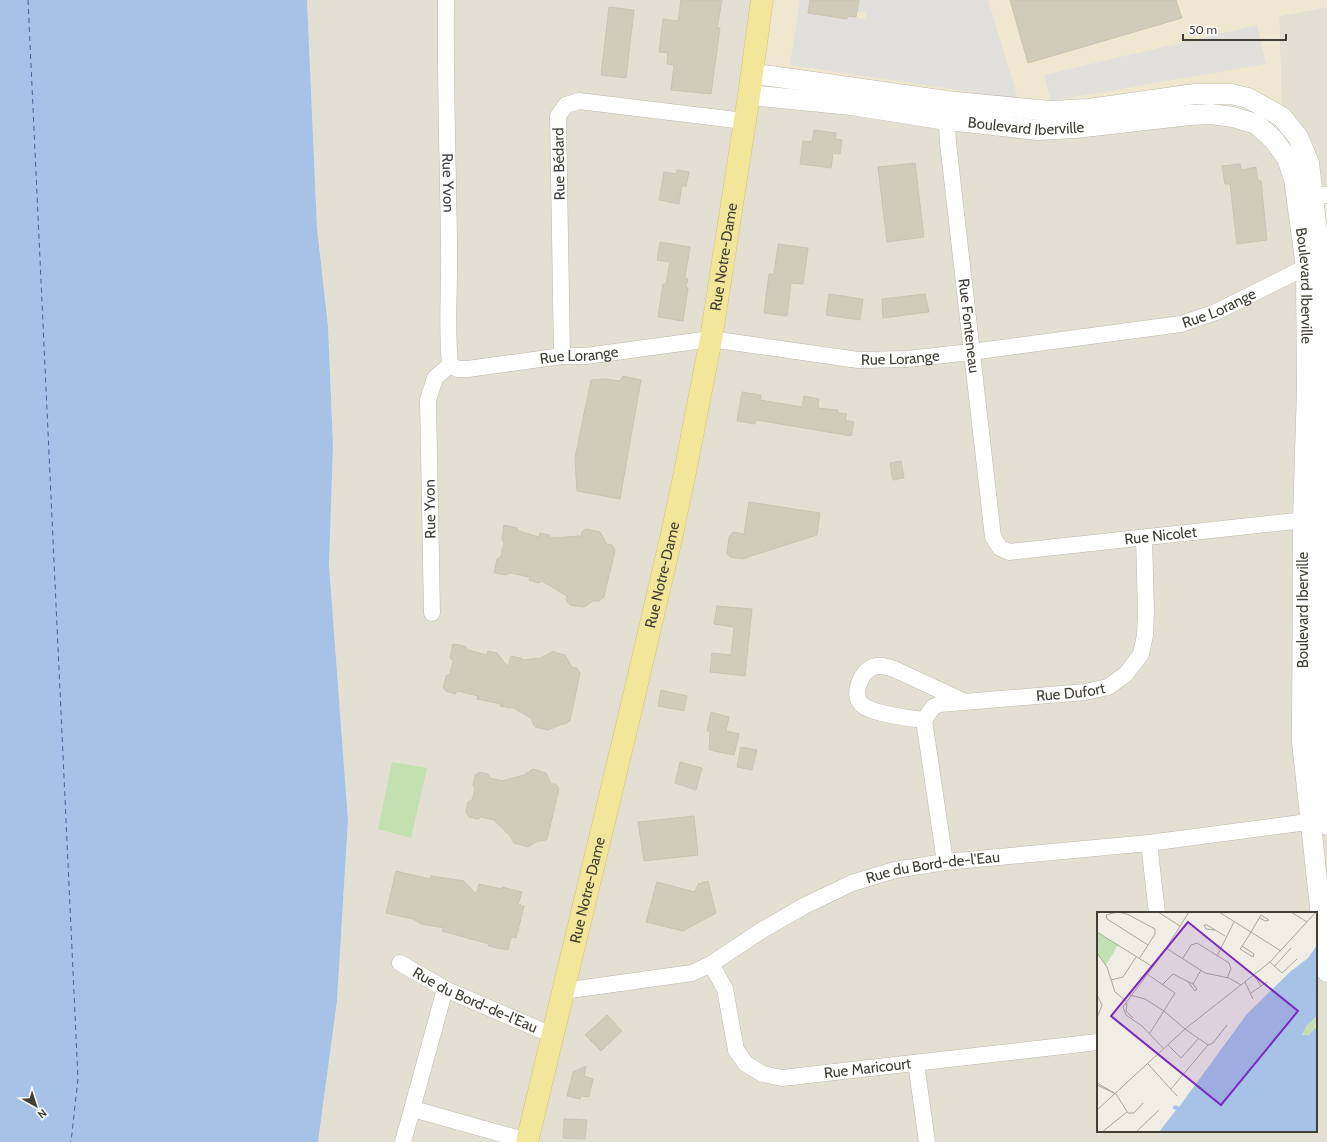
<svg xmlns="http://www.w3.org/2000/svg" width="1327" height="1142" font-family="Cabin,sans-serif">
  <style>
    .residential { fill: #e3e0d3; fill-rule: evenodd }
    .commercial { fill: #f0e7d1 }
    .green { fill: #c3e0b1 }
    .parking { fill: #e1e0dc }
    .water { fill: #a6c2e6 }
    .lines { fill: none; stroke-linecap: round; stroke-linejoin: round }
    .ferry { stroke: #3b669f; stroke-width: 1; stroke-dasharray: 5 4; stroke-linecap: butt }
    .building { fill: #d0cbbb; stroke: #cac3af }
    .minor-casing { stroke: #bdb9ab; stroke-width: 17 }
    .tertiary-casing { stroke: #bdb9ab; stroke-width: 21 }
    .primary-casing { stroke: #d4c56d; stroke-width: 23 }
    .minor { stroke: #fff; stroke-width: 16 }
    .tertiary { stroke: #fff; stroke-width: 20 }
    .primary { stroke: #f2e69b; stroke-width: 22 }
    .labels { text-anchor: middle; stroke-width: 3; stroke-linejoin: round; paint-order: stroke }
    .street-label { font-size: 15px; fill: #413e35; stroke: #fff }
    .inset-river { fill: none; stroke: #a6c2e6; stroke-width: 2 }
    .inset-road { fill: none; stroke: #aaa89e; stroke-width: 1 }
    .view { fill: #7b2cbf; fill-opacity: 0.15; stroke: #7b2cbf; stroke-width: 2 }
    .inset-edge { fill: none; stroke: #413e35; stroke-width: 2 }
  </style>
  <rect width="100%" height="100%" fill="#f0eee4"/>
  <path class="residential" d="M307,0h455l-13,94 289,36 173,-16 62,25 9,-22 -3,-101 48,-9v188l-13,1 13,293v653h-1009l19,-141 11,-181 -19,-255 4,-120 -5,-119 -11,-98zM1098,913h218v218h-218z"/>
  <path class="commercial" d="M762,0h565v7l-48,9 3,101 -34,-19 -159,11 -327,-34z"/>
  <path class="green" d="M392,762l35,6 -16,70 -33,-9z"/>
  <path class="parking" d="M800,0h10l-1,13 38,6 1,-9 7,1 -1,6 12,2v-7l-9,-1 2,-11h129l30,99 -228,-34z
    M1257,25l9,39 -215,37 -7,-26z"/>
  <path class="water" d="M0,0h307l10,228 11,98 5,119 -4,120 19,255 -11,181 -19,141h-318z"/>
  <g class="lines">
    <path class="ferry" d="M28,0l50,1079 -7,63"/>
  </g>
  <path class="building" d="M681,0h41l-5,28h3l-9,66 -40,-4 3,-25 -7,-1 1,-11 -9,-1 4,-33 15,2z
    M810,0h49l-3,17 -9,-1v3l-39,-6z
    M1010,0h166l6,18 -154,45z
    M609,7l25,3 -8,68 -25,-3z
    M814,130l22,3 -1,6 7,1 -2,14 -7,-1 -2,15 -31,-4 3,-23 9,1z
    M915,163l9,74 -37,5 -9,-75z
    M1240,164l1,6 15,-3 2,14h3l6,59 -30,4 -7,-60h-5l-3,-18z
    M677,170l12,2 -3,14h-4l-3,18 -20,-4 5,-28 12,2z
    M660,242l30,5 -5,31 3,1 -2,8 2,1 -5,33 -25,-4 5,-33h3l4,-22 -13,-2z
    M778,244l30,4 -5,36 -12,-1 -4,33 -23,-3 5,-39h5z
    M829,294l34,5 -3,21 -34,-5z
    M925,294l4,18 -46,6 -1,-19z
    M623,376l18,4 -21,119 -43,-8 -2,-33 16,-78 15,-1 14,2z
    M742,392l19,3 -1,5 42,7 2,-11 15,3 -1,9 20,2v3l9,1 -2,6 9,2 -3,14 -95,-16 -1,4 -18,-3z
    M901,461l3,17 -11,2 -3,-17z
    M749,502l71,11 -3,22 -75,24 -12,-2 -3,-4 2,-16 4,-5 11,2z
    M504,525l13,3 2,3 20,6 1,-4 9,2 2,3 30,-2 1,-4 4,-3 14,3 7,12 5,1 3,5 -11,47 -5,4h-6l-9,6 -14,-2 -4,-5 1,-4 -25,-15 -3,2 -10,-3 1,-3 -20,-4 -4,2 -12,-2 3,-14 4,-3 3,-13 -2,-4z
    M717,606l35,3 -7,67 -35,-4 2,-19 19,2 3,-28 -20,-3z
    M453,644l12,2 3,4 19,5 1,-4 9,2 11,14 3,-11 10,2 2,2 18,-2 13,-7 2,2 9,2 7,12 5,1 3,5 -10,48 -6,3h-2l-14,6 -13,-3 -3,-5v-3l-20,-12 -2,1 -10,-2 1,-2 -24,-5 1,-3 -20,-5 -3,3 -9,-3 -3,-3 3,-12 4,-2 3,-13 -3,-3z
    M661,690l26,6 -3,15 -26,-5z
    M711,712l18,5 -3,14 13,3 -5,21 -25,-5 1,-19h-3z
    M741,747l16,3 -5,20 -15,-3z
    M680,762l22,6 -6,22 -21,-7z
    M533,769l13,4 5,11h5l3,5 -12,50 -4,2h-5l-10,6 -14,-4 -4,-7 -16,-16 -13,-3 -3,2 -9,-2 -3,-5 2,-10 4,-2 3,-11 -2,-4 2,-10 5,-3 8,2 2,4 12,3 22,-6z
    M694,816l4,39 -54,6 -6,-39z
    M396,871l34,8 1,-3 33,5 12,13 3,-10 23,5v-2l20,5 -4,12 6,2 -8,32 -5,-1 -3,13 -6,-1 -14,-3 1,-2 -47,-13 2,-3 -23,-4 -8,-5 -27,-6z
    M708,881l8,32 -33,18 -37,-9 11,-40 38,10 3,-8z
    M607,1015l15,16 -21,20 -16,-16z
    M586,1066l-2,10 9,3 -4,18 -8,-1 -1,3 -13,-3 6,-24z
    M564,1119l23,1 -2,19 -22,-1z"/>
  <g class="lines">
    <defs>
      <g id="minor">
        <path id="s1" d="M446,0c-1,81 2,162 3,244 1,40 -3,81 1,121l8,4h10l94,-13h24l125,-17 147,21 49,-1 64,-7 210,-28 35,-12 90,-45 10,-2"/>
        <path id="s2" d="M946,109l2,34 45,394 7,11 9,4 305,-33"/>
        <path d="M1301,196l26,-1"/>
        <path d="M562,356l-4,-240 8,-11 13,-4 165,20"/>
        <path d="M432,613l-4,-213 7,-22 15,-13"/>
        <path d="M924,720c-15,-2 -53,-6 -63,-16 -9,-11 0,-32 12,-37 7,-3 14,0 21,2l69,32"/>
        <path d="M1149,843l8,70"/>
        <path id="s3" d="M945,862l-21,-142 9,-13 7,-3 145,-12 23,-5 18,-13 15,-20 4,-19 1,-23 -2,-74"/>
        <path id="s4" d="M400,963l45,26 107,46"/>
        <path id="s5" d="M711,964l14,25 11,61 10,14 17,10 19,4 316,-36"/>
        <path id="s6" d="M563,991l129,-18 19,-9 53,-35 40,-23 48,-23 43,-13 50,-8 204,-19 174,-23"/>
        <path d="M916,1063l11,79"/>
        <path d="M413,1109l114,32"/>
        <path d="M403,1142l42,-153"/>
      </g>
      <g id="tertiary">
        <path d="M751,74l20,2 175,25 104,10 39,-2 106,-15h36l17,4 34,19 16,20 11,26 12,101 2,62 1,80 -5,310 8,109"/>
        <path id="s7" d="M749,95l103,10 95,15 91,10 37,-2 115,-13 21,-1 22,3 23,7 17,15 14,19 7,21 12,88 1,120 -4,133 -1,222 25,230"/>
      </g>
      <g id="primary">
        <path id="s8" d="M527,1142l104,-433 41,-175 13,-62 26,-133 38,-244 13,-95"/>
      </g>
    </defs>
    <use href="#minor" class="minor-casing"/>
    <use href="#tertiary" class="tertiary-casing"/>
    <use href="#primary" class="primary-casing"/>
    <use href="#minor" class="minor"/>
    <use href="#tertiary" class="tertiary"/>
    <use href="#primary" class="primary"/>
  </g>
  <g class="labels">
    <g class="street-label">
      <text dy="5" stroke="none"><textPath href="#s7" startOffset="279">Boulevard Iberville</textPath></text>
      <text transform="translate(559 164) rotate(-91)" y="5">Rue Bédard</text>
      <text dy="5" stroke="none"><textPath href="#s1" startOffset="183">Rue Yvon</textPath></text>
      <text dy="5" stroke="none"><textPath href="#s8" startOffset="907">Rue Notre-Dame</textPath></text>
      <text dy="5" stroke="none"><textPath href="#s7" startOffset="687">Boulevard Iberville</textPath></text>
      <text dy="5" stroke="none"><textPath href="#s1" startOffset="1144">Rue Lorange</textPath></text>
      <text dy="5" stroke="none"><textPath href="#s2" startOffset="218">Rue Fonteneau</textPath></text>
      <text dy="5" stroke="none"><textPath href="#s1" startOffset="496">Rue Lorange</textPath></text>
      <text dy="5" stroke="none"><textPath href="#s1" startOffset="820">Rue Lorange</textPath></text>
      <text transform="translate(430 509) rotate(-91)" y="5">Rue Yvon</text>
      <text dy="5" stroke="none"><textPath href="#s2" startOffset="606">Rue Nicolet</textPath></text>
      <text dy="5" stroke="none"><textPath href="#s8" startOffset="583">Rue Notre-Dame</textPath></text>
      <text transform="translate(1303 610) rotate(-90)" y="5">Boulevard Iberville</text>
      <text dy="5" stroke="none"><textPath href="#s3" startOffset="298">Rue Dufort</textPath></text>
      <text dy="5" stroke="none"><textPath href="#s6" startOffset="397">Rue du Bord-de-l'Eau</textPath></text>
      <text dy="5" stroke="none"><textPath href="#s8" startOffset="259">Rue Notre-Dame</textPath></text>
      <text dy="5" stroke="none"><textPath href="#s4" startOffset="84">Rue du Bord-de-l'Eau</textPath></text>
      <text dy="5" stroke="none"><textPath href="#s5" startOffset="233">Rue Maricourt</textPath></text>
    </g>
  </g>
  <g transform="translate(1097 912)">
    <rect width="220" height="220" fill="#f0eee4"/>
    <path d="M0,20l21,13 -12,20 -9,-12zM220,104l-2,13 -9,8 -4,-2 4,-9z" fill="#c3e0b1"/>
    <path d="M220,33v71l-11,10 -4,9h7l8,-9v106h-158l17,-22 -4,-2 3,-3 4,2 68,-93 44,-43 17,-13z" fill="#a6c2e6"/>
    <path class="inset-river" d="M100,220l90,-121 30,-30"/>
    <path class="inset-road" d="M61,0l22,14M122,0l62,39M194,0l16,10M118,18l-9,-1 -2,-4h3l18,11M0,20l56,35M145,34l12,8 -1,3 -13,-8 1,-1 10,-16 10,-17 8,5 -4,1 -5,-3M69,36l39,25 24,5 12,7M0,41l10,14 8,25 11,9M120,44l17,-34M86,46l8,-13 6,-2 32,20 2,6 -4,9M42,47l9,-14 7,-11v-5l-28,-15 -10,-2 -11,3 1,4 41,26M173,50l12,11 15,-14M177,55l17,-19M50,62l28,19 -25,40M157,63l7,11M14,68l12,-3 13,-20M91,70l7,9 2,-2 -4,-5M148,70l8,17M66,72l10,-10 20,10 8,-14M154,81l16,-11M0,83l5,10 -5,13M33,83l15,4 19,12 21,18 23,16 -37,44M30,91l-1,8 7,7M71,133l13,13 18,-20M111,133l5,-2 14,-18M67,137l-22,-23 -16,-11 -3,-8 40,-54 26,-41M51,152l29,32M0,171l19,11 12,19h6l9,-10M0,173l17,8M0,198l88,-81 85,-67 46,-50M5,220l25,-20M39,220l23,-22"/>
    <path class="view" d="M91,10l110,89 -77,94 -110,-89z"/>
    <rect width="220" height="220" class="inset-edge"/>
  </g>
  <g transform="translate(36 1106) rotate(141)" stroke="#ffffff" stroke-width="3" paint-order="stroke">
  <path d="M0-3L7 15L0 10L-7 15Z" fill="#413e35"/>
  <text y="-6" font-size="11" font-weight="bold" text-anchor="middle" fill="#413e35">N</text>
  </g>
  <path d="M1183 34v6h103v-6" fill="none" stroke="#413e35" stroke-width="2"/>
  <text x="1189" y="34" font-size="12" fill="#413e35" stroke="#ffffff" stroke-width="3" paint-order="stroke">50 m</text>
</svg>
